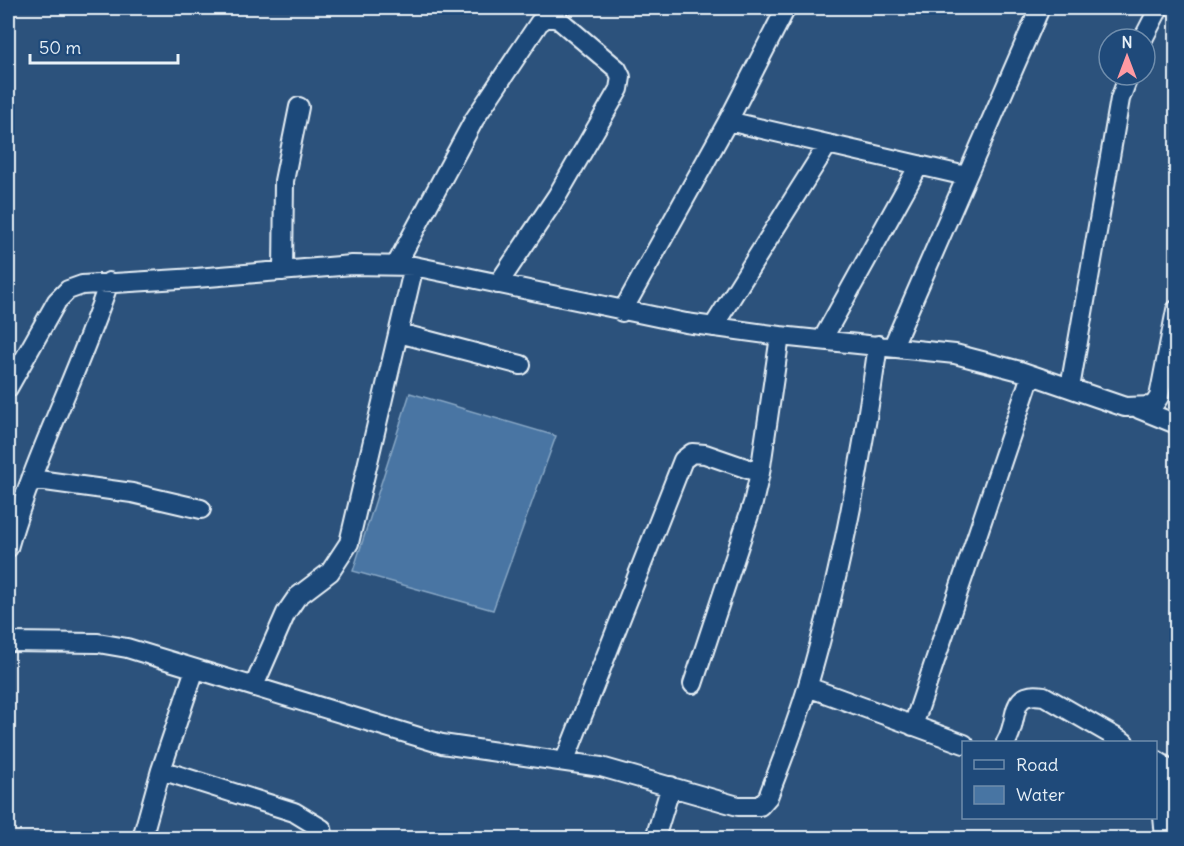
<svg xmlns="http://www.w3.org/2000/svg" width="1184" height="846" font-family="Delius,sans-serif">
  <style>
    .water { fill: #4875a3; stroke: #88a7c5; stroke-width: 1.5 }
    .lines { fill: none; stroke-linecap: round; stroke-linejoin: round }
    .minor-casing { stroke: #e8f1f8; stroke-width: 22 }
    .minor { stroke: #1f4a7a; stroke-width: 18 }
  </style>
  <rect width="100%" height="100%" fill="#2c527c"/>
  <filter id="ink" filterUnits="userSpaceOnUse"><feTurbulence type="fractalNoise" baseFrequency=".0167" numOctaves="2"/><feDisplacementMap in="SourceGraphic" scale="12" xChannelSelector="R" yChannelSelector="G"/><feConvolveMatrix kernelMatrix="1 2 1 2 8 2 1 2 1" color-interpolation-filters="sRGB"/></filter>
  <g filter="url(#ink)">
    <path class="water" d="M410,393l146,43 -63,174 -140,-39z"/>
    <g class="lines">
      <defs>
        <path id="minor" d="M1143,39l16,-31
          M728,121l238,55
          M396,265l78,-145 65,-97 8,-6 11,2 59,50 4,8 -2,12 -62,107 -59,88
          M283,271l1,-90 15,-74
          M622,312l106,-191 58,-113
          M713,327l115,-183
          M399,333l122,32
          M822,340l97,-175
          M893,346l147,-338
          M8,388l49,-87 11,-11 14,-5 114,-7 156,-13 62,1 272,57 94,13 175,18 65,17 105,36 28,-1 6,-9 17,-87
          M1070,388l50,-289 9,-24
          M1139,409l37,15
          M31,479l101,14 69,16
          M8,548c26,-91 71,-176 101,-266
          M8,642l90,1 29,5 315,96 159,23 137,39h22l8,-9c14,-37 29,-74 40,-112 33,-111 54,-225 70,-340
          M693,684l60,-181 7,-30 20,-137
          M254,686l32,-73 11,-16 33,-25 19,-29 65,-277
          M808,687l156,57
          M913,726l118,-351
          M1006,742c14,-22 1,-52 38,-46l80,46
          M565,760l118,-300 9,-7 13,1 55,19
          M1156,760l20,13
          M1158,762l7,76
          M161,770l133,42 28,17 2,9
          M142,838l19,-68 34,-101
          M655,838l16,-52"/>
      </defs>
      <use href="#minor" class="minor-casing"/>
      <use href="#minor" class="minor"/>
    </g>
  </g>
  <rect width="1184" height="846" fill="none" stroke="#1f4a7a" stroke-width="30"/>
  <rect x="15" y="15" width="1154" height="816" fill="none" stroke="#e8f1f8" stroke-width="2" filter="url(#ink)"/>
  <rect x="962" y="741" width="195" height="78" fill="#1f4a7a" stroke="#6f8dac" stroke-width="1.5"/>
  <rect x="974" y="760" width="30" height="9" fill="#1f4a7a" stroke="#6f8dac" stroke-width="1.5"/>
  <text x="1016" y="771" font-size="18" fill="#e8f1f8">Road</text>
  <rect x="974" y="786" width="30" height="18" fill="#4875a3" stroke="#6f8dac" stroke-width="1.5"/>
  <text x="1016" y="801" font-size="18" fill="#e8f1f8">Water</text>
  <g transform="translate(1127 57)"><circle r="28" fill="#1f4a7a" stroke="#6f8dac" stroke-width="1.5"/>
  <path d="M0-4.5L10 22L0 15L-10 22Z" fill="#ff9aa2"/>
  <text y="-9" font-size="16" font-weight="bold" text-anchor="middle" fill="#e8f1f8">N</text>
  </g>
  <path d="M30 54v9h148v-9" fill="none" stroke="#e8f1f8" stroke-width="3"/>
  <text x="39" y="54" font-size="18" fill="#e8f1f8" stroke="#1f4a7a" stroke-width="4.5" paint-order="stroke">50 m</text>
</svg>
